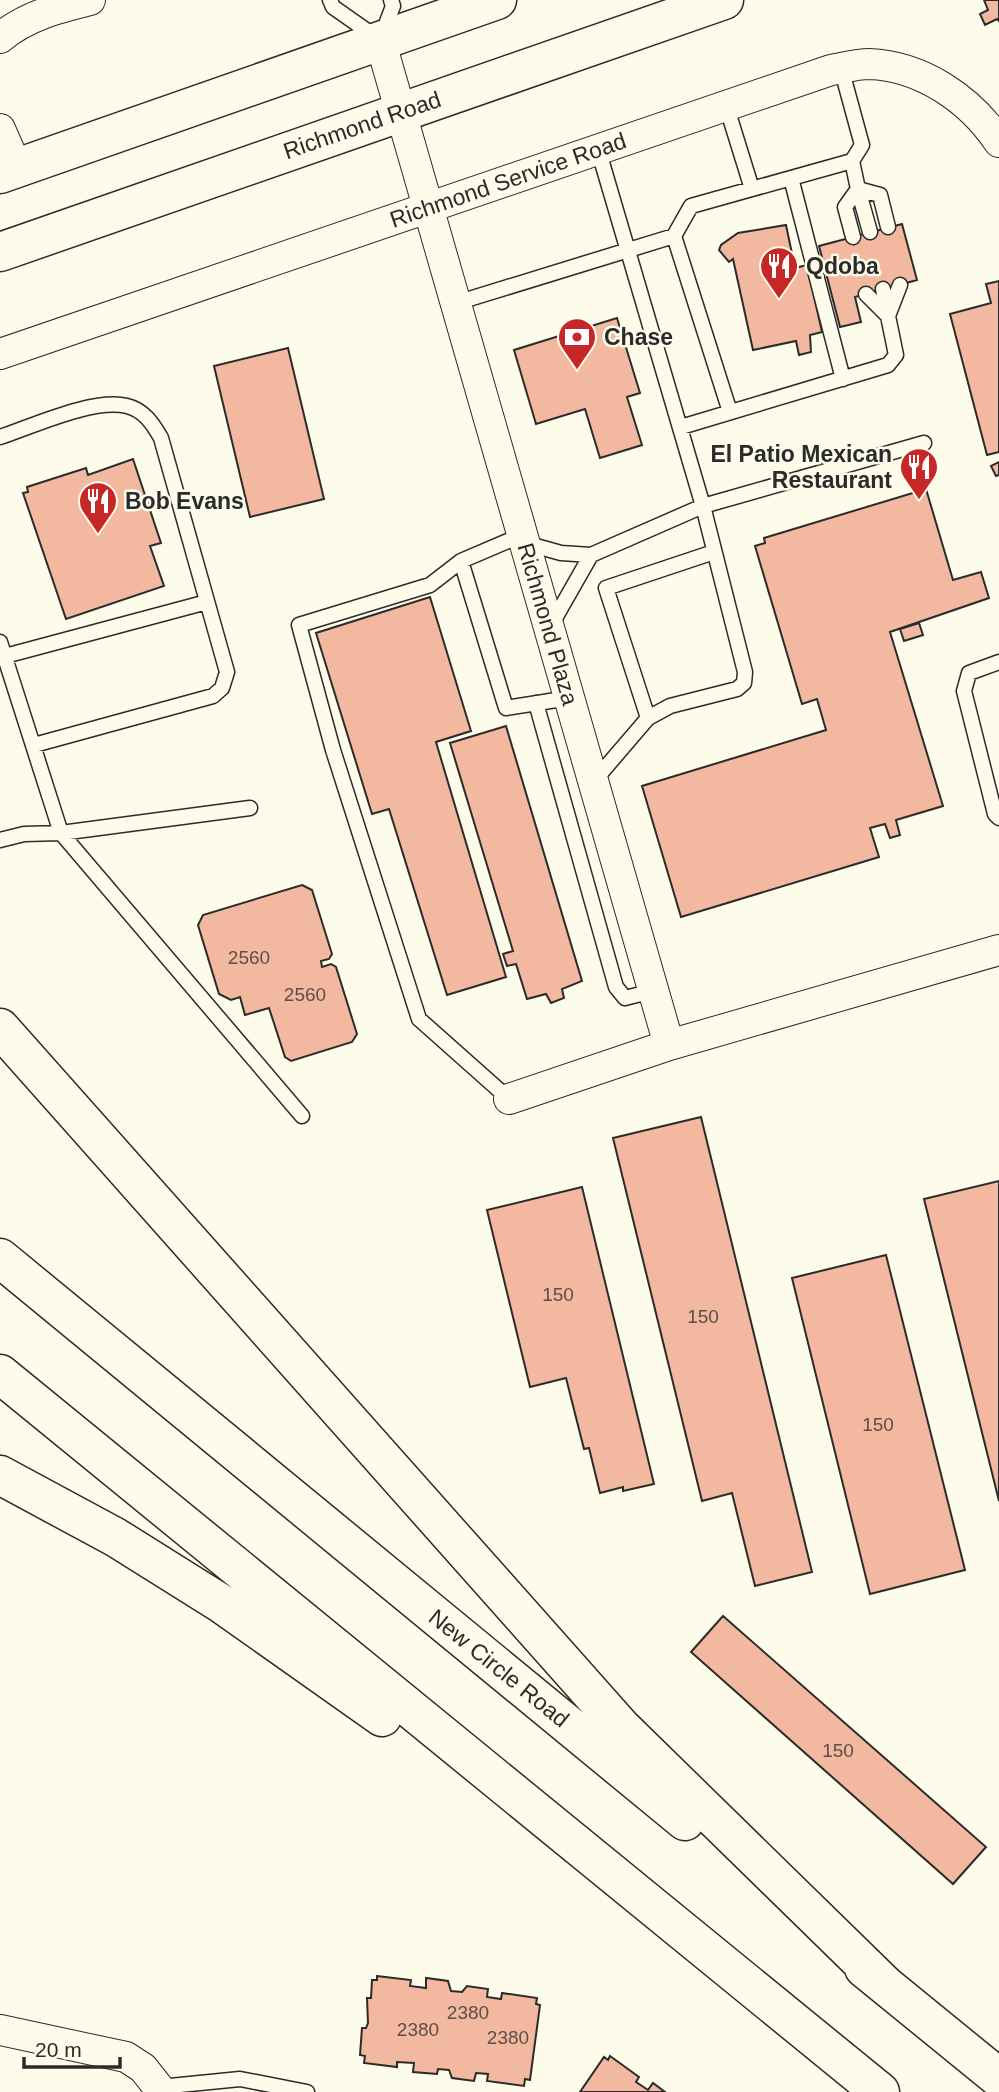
<svg xmlns="http://www.w3.org/2000/svg" width="999" height="2092" font-family="Arial,sans-serif">
  <style>
    .building { fill: #f2b8a0; stroke: #2b2b2b; stroke-width: 2 }
    .lines { fill: none; stroke-linecap: round; stroke-linejoin: round }
    .lane-casing { stroke: #2b2b2b; stroke-width: 17 }
    .street-casing { stroke: #2b2b2b; stroke-width: 32 }
    .highway-casing { stroke: #2b2b2b; stroke-width: 41 }
    .lane { stroke: #fdfbea; stroke-width: 14 }
    .street { stroke: #fdfbea; stroke-width: 30 }
    .highway { stroke: #fdfbea; stroke-width: 38 }
    .labels { text-anchor: middle; stroke-width: 5; stroke-linejoin: round; paint-order: stroke }
    .number-label { font-size: 19px; fill: #5d4e48 }
    .street-label { font-size: 23px; fill: #2b2b2b; stroke: #fdfbea }
    .poi-label { font-size: 23px; font-weight: bold; fill: #2b2b2b; stroke: #fdfbea; text-anchor: start }
  </style>
  <rect width="100%" height="100%" fill="#fdfbea"/>
  <path class="building" d="M984,0h15v21l-2,-2 -12,6 -5,-11 8,-4z
    M902,224l15,56 -62,17 6,25 -21,5 -21,-81z
    M786,225l9,43 12,-3 15,67 -12,3 1,17 -12,3 -3,-14 -43,9 -20,-91 -4,3 -10,-12 2,-5 17,-12z
    M999,281v171l-12,3 -37,-141 41,-11 -5,-19z
    M617,318l23,75 -13,4 15,48 -42,13 -15,-49 -49,15 -22,-74z
    M288,348l36,151 -74,18 -36,-151z
    M133,459l28,84 -11,3 14,40 -98,33 -43,-126 5,-1 -1,-5 59,-19 2,7z
    M999,462v13l-3,1 -5,-10z
    M926,489l27,91 28,-8 8,26 -99,34 53,174 -47,14 4,15 -10,3 -5,-14 -15,4 9,29 -198,60 -39,-131 184,-56 -9,-31 -15,5 -47,-158 10,-3 -1,-5z
    M430,597l41,134 -35,11 70,235 -59,18 -58,-186 -17,5 -56,-181z
    M919,623l4,12 -19,6 -4,-12z
    M506,726l76,255 -20,8 2,9 -13,5 -5,-9 -19,5 -11,-35 -9,2 -4,-12 10,-3 -63,-208z
    M302,885l10,5 20,64 -3,5 -8,2 1,6 9,-3 5,3 21,67 -5,8 -61,19 -6,-4 -16,-49 -24,7 -5,-18 -9,3 -12,-6 -21,-69 5,-10z
    M701,1117l111,455 -57,14 -23,-93 -30,8 -89,-363z
    M999,1181v320l-75,-302z
    M582,1187l72,297 -31,7v-4l-23,6 -11,-45 -5,1 -18,-71 -36,9 -43,-177z
    M886,1255l79,315 -95,24 -78,-316z
    M723,1616l263,231 -33,37 -262,-232z
    M377,1976l34,4 -1,6 16,2v-10l22,3 3,10 11,1 5,-6 21,3 -1,8 14,2 1,-6 35,5 -1,6 4,1 -10,75 -5,-1 -1,7 -37,-5 1,-7 -12,-1 -2,8 -22,-3 -3,-8 -11,-1 -1,5 -24,-2 1,-9 -17,-1v5l-33,-4 1,-7 -5,-1 2,-27h4l2,-5 -1,-25h4l1,-18h5z
    M610,2056l29,21 -3,5 12,8 5,-7 12,9h-85l24,-35 4,3z"/>
  <g class="lines">
    <defs>
      <path id="lane" d="M330,0l3,7 47,33 13,-34 -2,-6
        M726,105l26,84
        M852,161l6,28 -13,18 8,30
        M791,178l52,201
        M858,189l22,6 8,32
        M858,189l12,43
        M674,236l17,-30 161,-45 10,-16 -21,-77
        M883,289l5,26
        M456,303l218,-67 56,176
        M888,316l12,-31
        M681,427l207,-62 8,-10 -8,-39 -22,-22
        M0,437c33,-11 93,-39 127,-31 17,4 26,18 34,32l66,234 -5,16 -9,8 -179,49
        M522,535l-61,26 45,147 63,-10
        M525,543l36,10 30,2 112,-49 -105,-357
        M461,561l-31,24 -131,40 34,125 86,269 90,80
        M550,627l41,-72
        M0,642l61,191 241,283
        M5,656l202,-54
        M999,662l-30,11 -5,18 31,123 4,4
        M536,703l80,284 9,11 28,-7
        M648,718l-42,-130 108,-36
        M594,781l54,-63 22,-12 67,-17 7,-6 1,-11 -42,-166 221,-63
        M0,840l24,-6 37,-1 189,-25
        M160,2087l80,-8 67,13"/>
      <path id="street" d="M0,38c26,-22 58,-30 90,-38
        M380,40l289,1005 -160,54
        M0,129l17,39
        M0,354l831,-284c12,-2 26,-6 38,-6 53,2 101,35 130,78
        M669,1045l330,-95
        M0,2030l126,27 17,11 19,24"/>
      <path id="highway" d="M0,174l497,-174
        M0,252l724,-252
        M0,1028l622,700 263,257
        M0,1258l685,563
        M0,1374l880,718
        M0,1475l115,62 107,67 160,113
        M864,1968l135,110"/>
    </defs>
    <use href="#lane" class="lane-casing"/>
    <use href="#street" class="street-casing"/>
    <use href="#highway" class="highway-casing"/>
    <use href="#lane" class="lane"/>
    <use href="#street" class="street"/>
    <use href="#highway" class="highway"/>
  </g>
  <defs>
    <symbol id="restaurant-pin" viewBox="-11 -11 22 30"><path d="M0 17L-7.5 6A9.5 9.5 0 1 1 7.5 6Z" fill="#c62828" stroke="#fdfbea"/><path d="M-5-6h1v4h1v-4h1v4h1v-4h1v5L-1.5 .5V6h-2V.5L-5-1ZM5-6V6H3V1.5H1.5Q1.5-4 5-6Z" fill="#fff"/></symbol>
    <symbol id="bank-pin" viewBox="-11 -11 22 30"><path d="M0 17L-7.5 6A9.5 9.5 0 1 1 7.5 6Z" fill="#c62828" stroke="#fdfbea"/><path d="M-6-4H6V4H-6ZM0-2.3a2.3 2.3 0 1 0 0 4.6a2.3 2.3 0 1 0 0-4.6Z" fill="#fff"/></symbol>
  </defs>
  <g fill-rule="evenodd">
    <use href="#restaurant-pin" x="757" y="244" width="44" height="60"/>
    <use href="#bank-pin" x="555" y="315" width="44" height="60"/>
    <use href="#restaurant-pin" x="897" y="445" width="44" height="60"/>
    <use href="#restaurant-pin" x="76" y="479" width="44" height="60"/>
  </g>
  <g class="labels">
    <g class="number-label">
      <text x="249" y="964">2560</text>
      <text x="305" y="1001">2560</text>
      <text x="558" y="1301">150</text>
      <text x="703" y="1323">150</text>
      <text x="878" y="1431">150</text>
      <text x="838" y="1757">150</text>
      <text x="468" y="2019">2380</text>
      <text x="418" y="2036">2380</text>
      <text x="508" y="2044">2380</text>
    </g>
    <g class="street-label">
      <text transform="translate(362 125) rotate(-19)" y="8">Richmond Road</text>
      <text transform="translate(508 180) rotate(-19)" y="8">Richmond Service Road</text>
      <text transform="translate(548 624) rotate(74)" y="8">Richmond Plaza</text>
      <text transform="translate(499 1668) rotate(39)" y="8">New Circle Road</text>
    </g>
    <g class="poi-label">
      <text x="806" y="274">Qdoba</text>
      <text x="604" y="345">Chase</text>
      <text x="892" y="462" text-anchor="end">El Patio Mexican<tspan x="892" dy="26">Restaurant</tspan></text>
      <text x="125" y="509">Bob Evans</text>
    </g>
  </g>
  <path d="M24 2057v10h96v-10" fill="none" stroke="#2b2b2b" stroke-width="3.5"/>
  <text x="35" y="2057" font-size="21" fill="#2b2b2b" stroke="#fdfbea" stroke-width="5" paint-order="stroke">20 m</text>
</svg>
